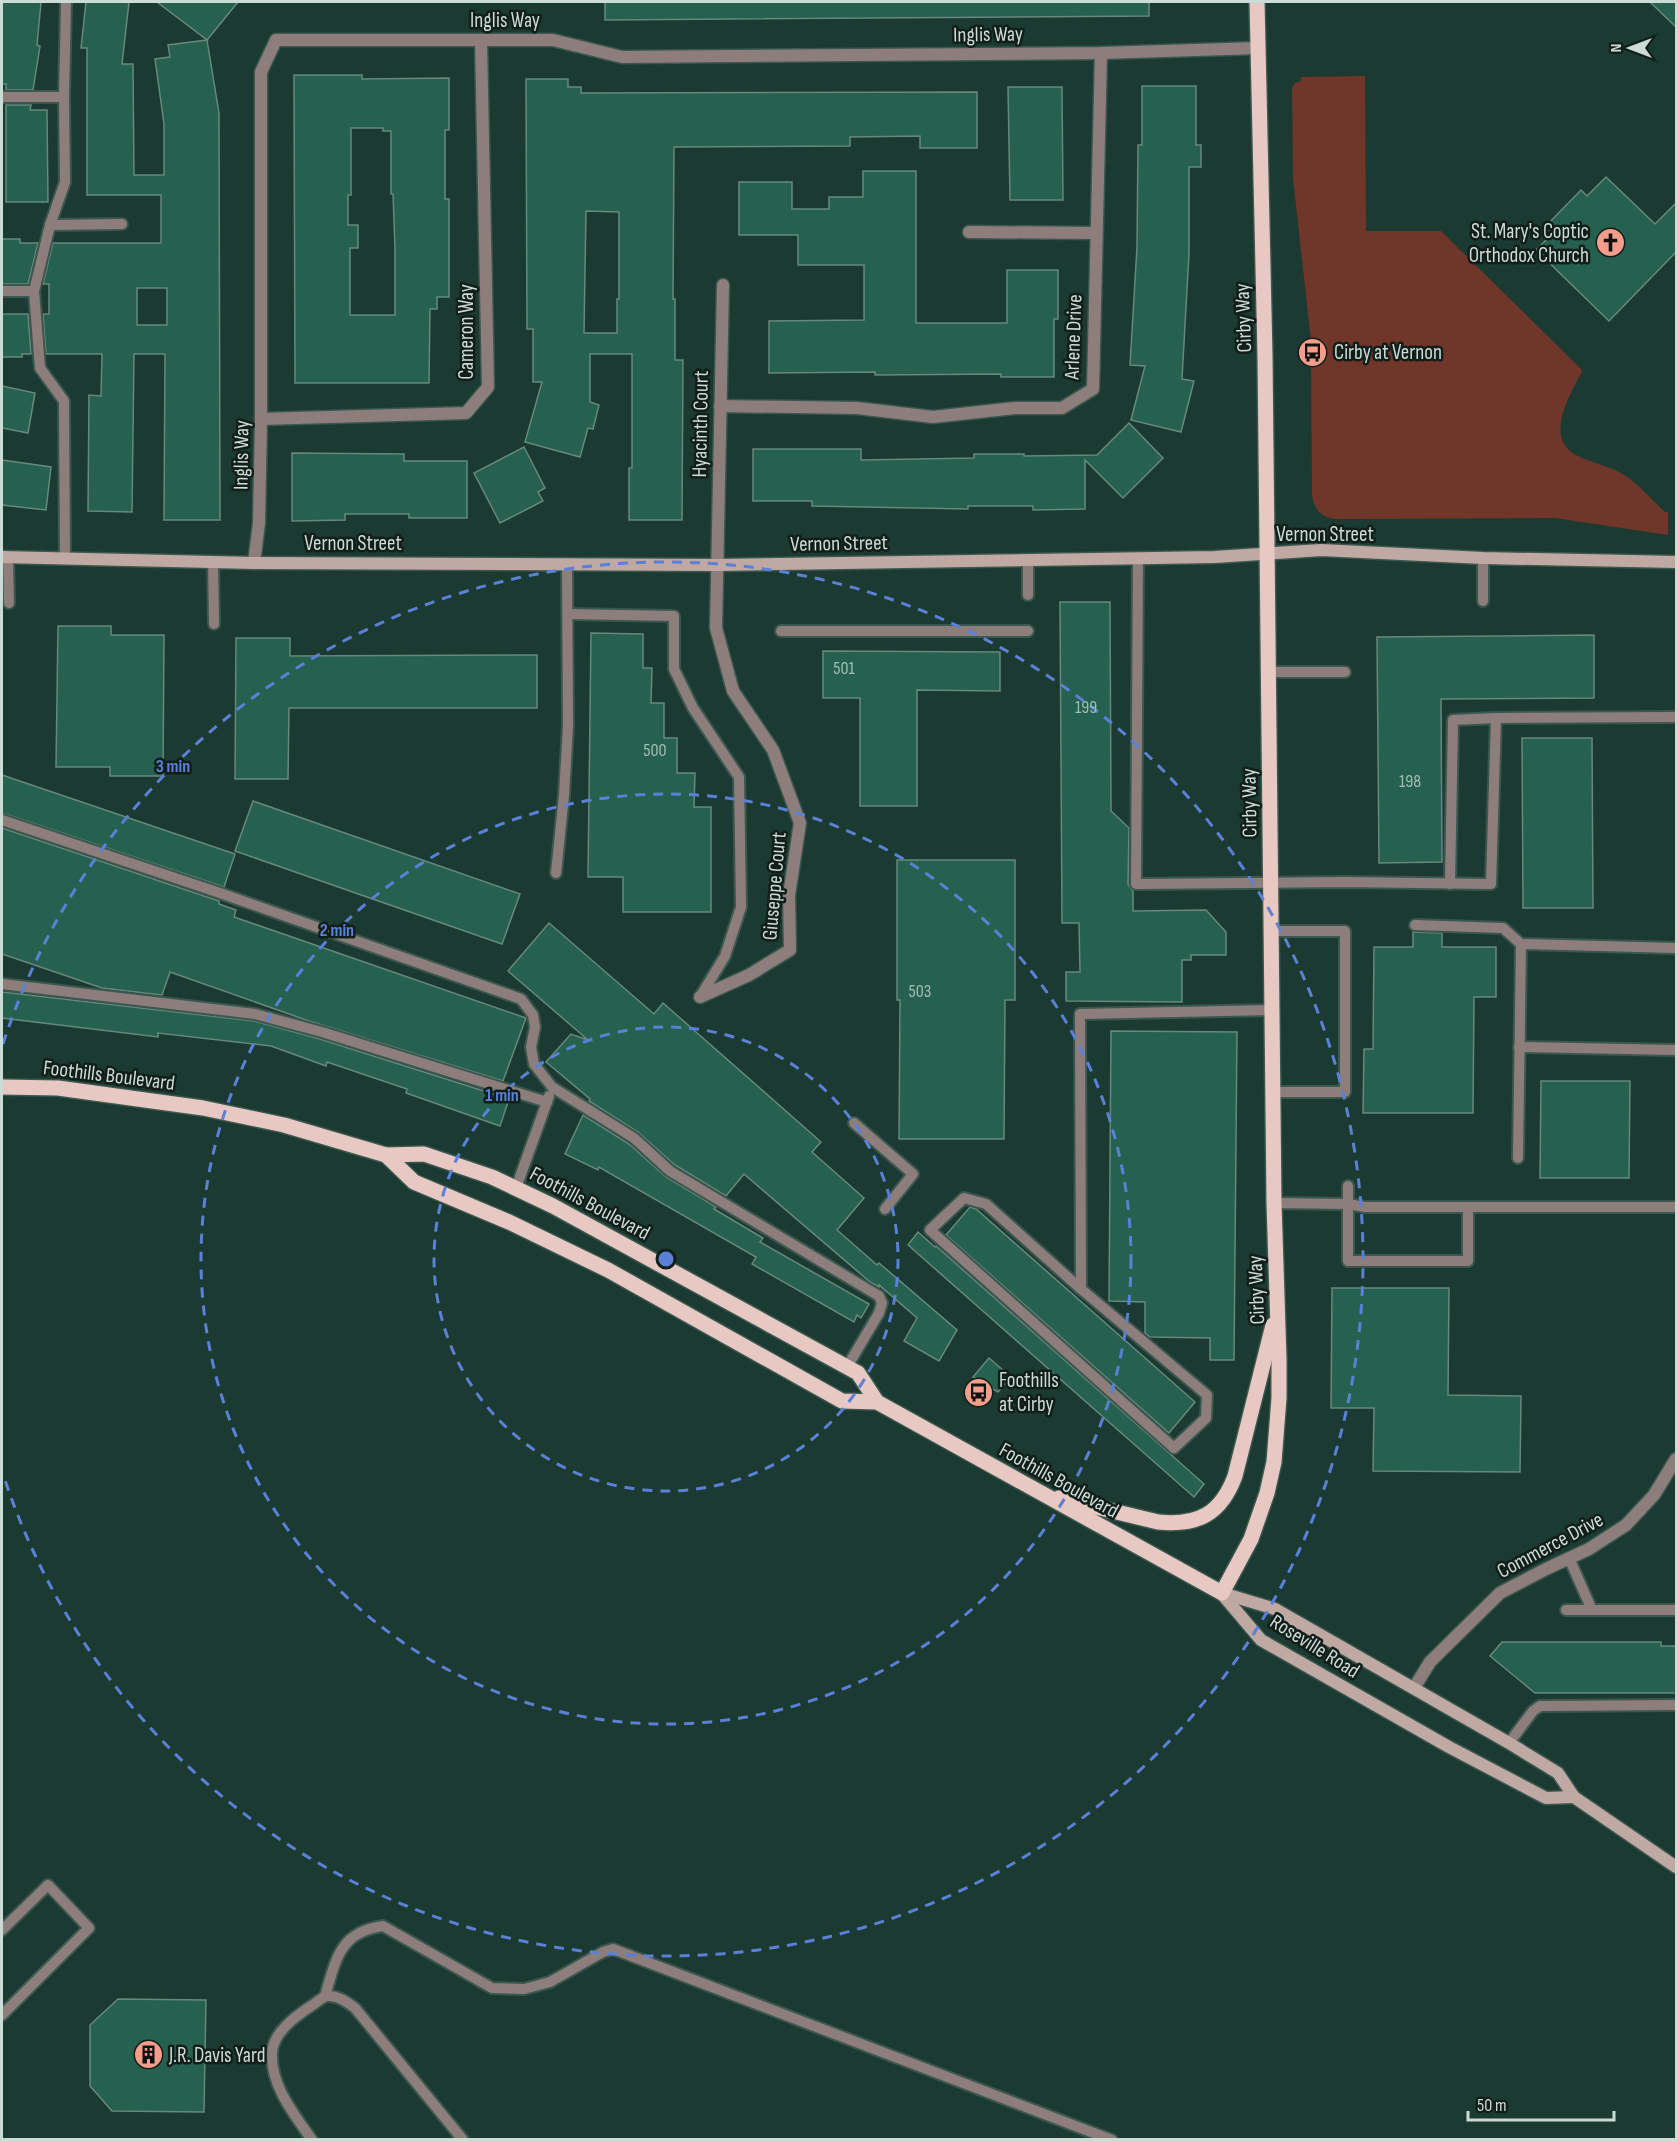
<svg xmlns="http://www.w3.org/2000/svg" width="1678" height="2141" font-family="'Sofia Sans Condensed',sans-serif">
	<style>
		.green { fill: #71362a }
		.building { fill: #26604f; stroke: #67887d; stroke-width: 1.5; fill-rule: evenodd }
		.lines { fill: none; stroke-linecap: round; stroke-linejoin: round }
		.lane-casing { stroke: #3b574f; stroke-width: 14 }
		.street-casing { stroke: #3b574f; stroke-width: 15 }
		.secondary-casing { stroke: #3b574f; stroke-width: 15 }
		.primary-casing { stroke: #3b574f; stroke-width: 18 }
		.lane { stroke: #8d7e7b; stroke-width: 10 }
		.street { stroke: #8d7e7b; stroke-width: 12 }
		.secondary { stroke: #c0a8a3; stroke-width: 12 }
		.primary { stroke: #e7c8c2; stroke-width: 15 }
		.ring { fill: none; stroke: #5a80d7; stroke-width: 3; stroke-dasharray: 10 8 }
		.labels { text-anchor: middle; stroke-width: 5; stroke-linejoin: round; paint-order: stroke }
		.number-label { font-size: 18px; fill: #a2bdb4 }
		.street-label { font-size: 21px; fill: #cbdcd6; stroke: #111e1a }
		.poi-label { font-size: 21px; fill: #cbdcd6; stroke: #111e1a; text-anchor: start }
		.centre { fill: #5a80d7; stroke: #111e1a; stroke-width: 3 }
		.ring-label { font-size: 18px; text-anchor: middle; font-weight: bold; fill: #5a80d7; stroke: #111e1a; stroke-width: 5; stroke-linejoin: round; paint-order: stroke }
	</style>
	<rect width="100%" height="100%" fill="#1b3a31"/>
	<path class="green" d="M1365 76 1366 231H1441L1581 369 1582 371C1571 394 1543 437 1576 455 1589 462 1606 465 1619 472 1635 480 1652 500 1665 512H1668V535L1555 518 1335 519C1320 517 1313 508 1312 493L1311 356H1316V344L1311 341 1293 178 1292 89 1295 83 1301 81V77Z"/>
	<g class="building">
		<polygon points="2,2 41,2 37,45 40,46 33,90 6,90 6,84 2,84"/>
		<path d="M86 2H129L122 64H133L134 175H164V124L155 59 170 57 168 45 207 40 157 2H238L207 40 219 113 220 520H164L165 354H134L132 512 88 511 89 395 101 396 102 354H46L43 314H49V284H43L53 243H161V195H87V48H81ZM137 288H167V325H137Z"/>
		<polygon points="605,2 1149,2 1149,16 605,20"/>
		<polygon points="1650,2 1677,2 1677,28"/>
		<path d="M294 75H362V79L449 78V130H445V199H449V297H437V309H430L429 383H295ZM351 128H383V131H391V194H393L395 248V315H350V248H358V225H348V195H351Z"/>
		<path d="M526 79H568V87H581V93L977 92V148H920V136L850 137V146L674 147 673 299H675V360H683L682 520H629V468H632V354H590V402L599 405 593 429 588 428 580 457 525 442 542 382H533V329H527ZM586 211 619 212V299H617V333H584Z"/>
		<polygon points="1142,86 1196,86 1196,145 1201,145 1201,167 1189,167 1189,254 1182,379 1194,381 1181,432 1131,420 1145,366 1130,365 1137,247 1138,145 1142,145"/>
		<polygon points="1008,87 1062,87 1063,200 1010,200"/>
		<polygon points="6,105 31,105 30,110 47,110 48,202 6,202"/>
		<polygon points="863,171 916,171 916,323 1007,323 1007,270 1058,270 1058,319 1054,319 1054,377 1001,377 1001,374 875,375 875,372 769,373 769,321 864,320 864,265 798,265 798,235 739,235 739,182 792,182 792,209 829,209 829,197 863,197"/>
		<polygon points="1606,177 1655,224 1677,202 1677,251 1609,321 1536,250 1550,236 1543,229 1581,190 1587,196"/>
		<polygon points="2,239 20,239 20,243 38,243 28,284 2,284"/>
		<polygon points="2,314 28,314 31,354 22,354 22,357 2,357"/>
		<polygon points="2,386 35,393 28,433 2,428"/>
		<polygon points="1129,423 1163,458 1123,498 1085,460 1085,509 1033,510 1033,506 968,506 968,509 812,506 812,501 753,501 753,449 861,449 861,460 974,458 974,454 1024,454 1024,456 1097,455"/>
		<polygon points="524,447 545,488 538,492 543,501 500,523 474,473"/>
		<polygon points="292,453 404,454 404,461 467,461 467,518 409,518 409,514 345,514 345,520 292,521"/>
		<polygon points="2,460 51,467 46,510 2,505"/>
		<polygon points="1060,602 1110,602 1111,811 1129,828 1128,884 1133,891 1133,911 1206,910 1226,932 1226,955 1191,955 1191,960 1182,960 1182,1002 1066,1001 1066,972 1080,972 1079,923 1062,923"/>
		<polygon points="58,626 111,626 111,635 164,635 163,776 110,776 110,767 56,767"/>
		<polygon points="591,633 643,634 643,668 652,668 651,703 664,703 664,738 677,738 677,773 695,773 694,807 711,807 711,912 623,912 623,877 588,877"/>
		<polygon points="1594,635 1594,698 1441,699 1442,862 1379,863 1377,637"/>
		<polygon points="236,638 290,638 290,656 537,655 537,708 289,708 288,779 235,779"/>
		<polygon points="823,651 1000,652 1000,691 917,690 917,806 860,806 860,698 823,698"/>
		<polygon points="1522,738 1592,738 1593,908 1523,908"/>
		<polygon points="2,775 235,854 224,887 2,813"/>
		<polygon points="253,801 520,894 502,944 235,851"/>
		<polygon points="2,828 219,901 219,904 236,910 234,917 526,1018 503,1081 309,1021 170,972 162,995 102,988 2,954"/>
		<polygon points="897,860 1015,860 1015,1000 1005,1000 1004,1139 899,1139 900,1000 897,1000"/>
		<polygon points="549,923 654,1014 663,1003 821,1142 812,1152 864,1198 837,1230 877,1265 879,1263 957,1330 939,1361 904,1341 917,1318 879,1285 879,1287 870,1282 744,1174 726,1196 675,1165 638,1132 589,1101 590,1099 546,1062 571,1034 588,1040 508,971"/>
		<polygon points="1413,932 1442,933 1442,947 1496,947 1496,997 1474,997 1473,1113 1363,1113 1364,1049 1373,1049 1374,947 1413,947"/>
		<polygon points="2,992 254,1021 320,1039 509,1099 500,1126 406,1093 407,1089 327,1062 326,1066 271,1046 158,1033 158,1037 2,1018"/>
		<polygon points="1111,1031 1237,1032 1234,1360 1210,1360 1210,1338 1150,1337 1145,1333 1145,1302 1109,1301"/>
		<polygon points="1541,1081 1630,1081 1629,1178 1540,1178"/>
		<polygon points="583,1115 629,1144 666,1177 716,1207 714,1209 763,1238 760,1242 869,1304 861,1318 857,1315 854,1322 752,1264 756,1257 599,1167 598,1170 565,1154"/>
		<polygon points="970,1207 976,1209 1195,1402 1169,1433 946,1235"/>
		<polygon points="918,1232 935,1247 936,1246 1204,1484 1194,1497 908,1245"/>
		<polygon points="1332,1288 1449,1288 1448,1395 1521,1396 1520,1472 1373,1471 1374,1408 1331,1408"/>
		<polygon points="989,1358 1011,1377 998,1392 973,1377"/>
		<polygon points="1502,1642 1661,1642 1661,1646 1677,1646 1677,1693 1535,1693 1490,1656"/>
		<polygon points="118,1999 206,2000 204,2112 112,2111 90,2086 90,2025"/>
	</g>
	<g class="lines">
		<defs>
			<g id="lane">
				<polyline points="2,97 64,97 65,182 50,225 34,291"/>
				<polyline points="64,97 66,2"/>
				<polyline points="50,225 122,224"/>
				<polyline points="2,291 34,291 40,368 64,401 65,559"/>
				<polyline points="8,558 9,603"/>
				<polyline points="1138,558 1136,884 1345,882 1491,884 1496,718 1676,717"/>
				<polyline points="1483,558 1483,601"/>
				<polyline points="1028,560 1028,595"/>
				<polyline points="213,562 214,624"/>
				<polyline points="568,614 674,616 674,669 693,708 739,777 741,907 725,956 700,997"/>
				<polyline points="781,631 1028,631"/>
				<polyline points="1268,672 1345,672"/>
				<polyline points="2,820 220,893 521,999 533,1015 535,1027 531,1047 534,1064 552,1087 634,1138 670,1171 879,1296 882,1303 879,1313 847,1367"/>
				<polyline points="556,873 564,795 568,726 567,564"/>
				<polyline points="1450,884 1453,720 1496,718"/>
				<polyline points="1415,925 1503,928 1521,944"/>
				<polyline points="1272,931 1345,931 1345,1092 1274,1092"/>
				<polyline points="2,984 255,1014 322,1032 547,1102"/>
				<polyline points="1519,1047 1676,1050"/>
				<polyline points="854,1123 913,1174 885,1209"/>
				<polyline points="1518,1158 1521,944 1676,948"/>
				<polyline points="1348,1186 1348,1261 1468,1261 1468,1207"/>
				<polyline points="516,1188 549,1096"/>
				<polygon points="964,1198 986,1204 1081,1289 1207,1395 1206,1418 1174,1448 930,1230"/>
				<polyline points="1274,1203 1348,1204 1365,1207 1676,1207"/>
				<polyline points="1081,1289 1080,1014 1273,1010"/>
				<polyline points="1569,1558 1592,1610"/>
				<polyline points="1566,1610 1676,1610"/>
				<polyline points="1509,1743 1533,1711 1540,1706 1676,1705"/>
				<polyline points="2,1930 48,1885 89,1928 2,2015"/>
				<path d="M325 1996C336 1960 339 1932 383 1926L492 1988 524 1989 550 1982 603 1952 613 1949 1112 2140"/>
				<path d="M312 2140C294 2114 271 2086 272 2054 272 2033 296 2016 311 2006 316 2003 322 1997 327 1996 338 1995 347 2002 355 2008L463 2140"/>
			</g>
			<g id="street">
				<polyline points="969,232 1096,233"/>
				<polyline points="720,406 857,408 933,417 1015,408 1062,408 1093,389 1101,53"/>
				<polyline points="261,419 466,413 488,387 481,40"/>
				<polyline points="254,563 259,523 261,419 261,72 276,40 553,40 622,57 1101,53 1258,48"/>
				<polyline points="700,997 749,975 790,950 789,895 800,823 773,750 733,691 716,628 723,285"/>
				<polyline points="1414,1688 1430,1662 1500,1593 1546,1569 1589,1549 1626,1525 1654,1495 1676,1459"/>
			</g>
			<g id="secondary">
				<polyline points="2,557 254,563 717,565 1215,557 1321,550 1483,558 1676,562"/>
				<polyline points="1222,1593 1275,1609 1509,1743 1558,1773 1574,1797 1676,1867"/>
				<polyline points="1222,1594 1261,1640 1449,1747 1546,1798 1574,1797"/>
			</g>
			<g id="primary">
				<polyline points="2,1087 58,1088 203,1108 284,1125 386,1155 424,1154 492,1177 553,1206 858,1373 877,1402 1222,1593 1251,1539 1267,1493 1274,1462 1279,1398 1279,1359 1274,1203 1265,356 1257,2"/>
				<polyline points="386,1155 414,1182 509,1222 608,1270 842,1401 877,1402"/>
				<path d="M1059 1498 1158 1522C1198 1526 1221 1514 1235 1476L1273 1325"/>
			</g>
		</defs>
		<use href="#lane" class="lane-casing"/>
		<use href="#street" class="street-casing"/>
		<use href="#secondary" class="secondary-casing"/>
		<use href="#primary" class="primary-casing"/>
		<use href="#lane" class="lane"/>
		<use href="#street" class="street"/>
		<use href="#secondary" class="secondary"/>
		<use href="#primary" class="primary"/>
	</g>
	<g class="ring">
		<circle cx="666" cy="1259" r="232"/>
		<circle cx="666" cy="1259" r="465"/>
		<path d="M3 1044A697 697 0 1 1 3 1474"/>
	</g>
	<defs>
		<symbol id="church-disc" viewBox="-11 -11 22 22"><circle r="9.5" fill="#f49d8b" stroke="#111e1a"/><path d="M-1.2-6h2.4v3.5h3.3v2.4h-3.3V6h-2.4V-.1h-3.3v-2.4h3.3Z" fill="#111"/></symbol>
		<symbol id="bus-disc" viewBox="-11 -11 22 22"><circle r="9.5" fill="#f49d8b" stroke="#111e1a"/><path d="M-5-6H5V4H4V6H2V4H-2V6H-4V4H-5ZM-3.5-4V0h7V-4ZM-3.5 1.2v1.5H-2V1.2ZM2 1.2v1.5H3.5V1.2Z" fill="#111"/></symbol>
		<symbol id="building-disc" viewBox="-11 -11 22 22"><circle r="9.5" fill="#f49d8b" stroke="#111e1a"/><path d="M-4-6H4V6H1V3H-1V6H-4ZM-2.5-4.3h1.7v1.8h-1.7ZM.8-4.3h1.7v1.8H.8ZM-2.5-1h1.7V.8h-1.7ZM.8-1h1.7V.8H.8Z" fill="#111"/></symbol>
	</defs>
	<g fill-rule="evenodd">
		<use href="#church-disc" x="1594" y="226" width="33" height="33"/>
		<use href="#bus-disc" x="1296" y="336" width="33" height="33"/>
		<use href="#bus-disc" x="962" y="1376" width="33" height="33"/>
		<use href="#building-disc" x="132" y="2038" width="33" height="33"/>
	</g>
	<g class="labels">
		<g class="number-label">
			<text x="844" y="674">501</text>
			<text x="1086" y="713">199</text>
			<text x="655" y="756">500</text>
			<text x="1410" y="787">198</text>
			<text x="920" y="997">503</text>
		</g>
		<g class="street-label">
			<text x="505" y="27">Inglis Way</text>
			<text transform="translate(988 34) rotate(-1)" y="7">Inglis Way</text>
			<text transform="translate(1243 318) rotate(-92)" y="7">Cirby Way</text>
			<text transform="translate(466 332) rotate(-90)" y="7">Cameron Way</text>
			<text transform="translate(1073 337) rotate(-88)" y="7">Arlene Drive</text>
			<text transform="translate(700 424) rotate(-89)" y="7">Hyacinth Court</text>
			<text transform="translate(241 455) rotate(-89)" y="7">Inglis Way</text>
			<text x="1325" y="541">Vernon Street</text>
			<text x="353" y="550">Vernon Street</text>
			<text transform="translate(839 543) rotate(-1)" y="7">Vernon Street</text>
			<text transform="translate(1249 803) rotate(-91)" y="7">Cirby Way</text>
			<text transform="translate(774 886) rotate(-85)" y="7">Giuseppe Court</text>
			<text transform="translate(109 1075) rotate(7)" y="7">Foothills Boulevard</text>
			<text transform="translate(590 1203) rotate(28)" y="7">Foothills Boulevard</text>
			<text transform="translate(1256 1290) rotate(-92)" y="7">Cirby Way</text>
			<text transform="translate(1059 1480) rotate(29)" y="7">Foothills Boulevard</text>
			<text transform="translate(1550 1545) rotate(-28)" y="7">Commerce Drive</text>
			<text transform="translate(1315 1646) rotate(32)" y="7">Roseville Road</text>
		</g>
		<g class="poi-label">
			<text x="1589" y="238" text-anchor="end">St. Mary's Coptic<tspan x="1589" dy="24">Orthodox Church</tspan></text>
			<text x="1334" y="359">Cirby at Vernon</text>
			<text x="999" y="1387">Foothills<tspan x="999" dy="24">at Cirby</tspan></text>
			<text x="169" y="2062">J.R. Davis Yard</text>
		</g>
	</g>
	<circle cx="666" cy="1259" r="9" class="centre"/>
	<g class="ring-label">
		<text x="173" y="772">3 min</text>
		<text x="337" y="936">2 min</text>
		<text x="502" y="1101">1 min</text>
	</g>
	<rect width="1678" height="2141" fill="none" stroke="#cbdcd6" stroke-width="6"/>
	<g transform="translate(1630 48) rotate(270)" stroke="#111e1a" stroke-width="4.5" paint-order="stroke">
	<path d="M0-4.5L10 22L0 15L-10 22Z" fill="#cbdcd6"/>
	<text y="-9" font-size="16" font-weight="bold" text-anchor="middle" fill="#cbdcd6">N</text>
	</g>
	<path d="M1468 2111v9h146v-9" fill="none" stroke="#cbdcd6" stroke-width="3"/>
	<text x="1477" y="2111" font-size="18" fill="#cbdcd6" stroke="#111e1a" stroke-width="4.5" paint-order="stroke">50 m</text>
</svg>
